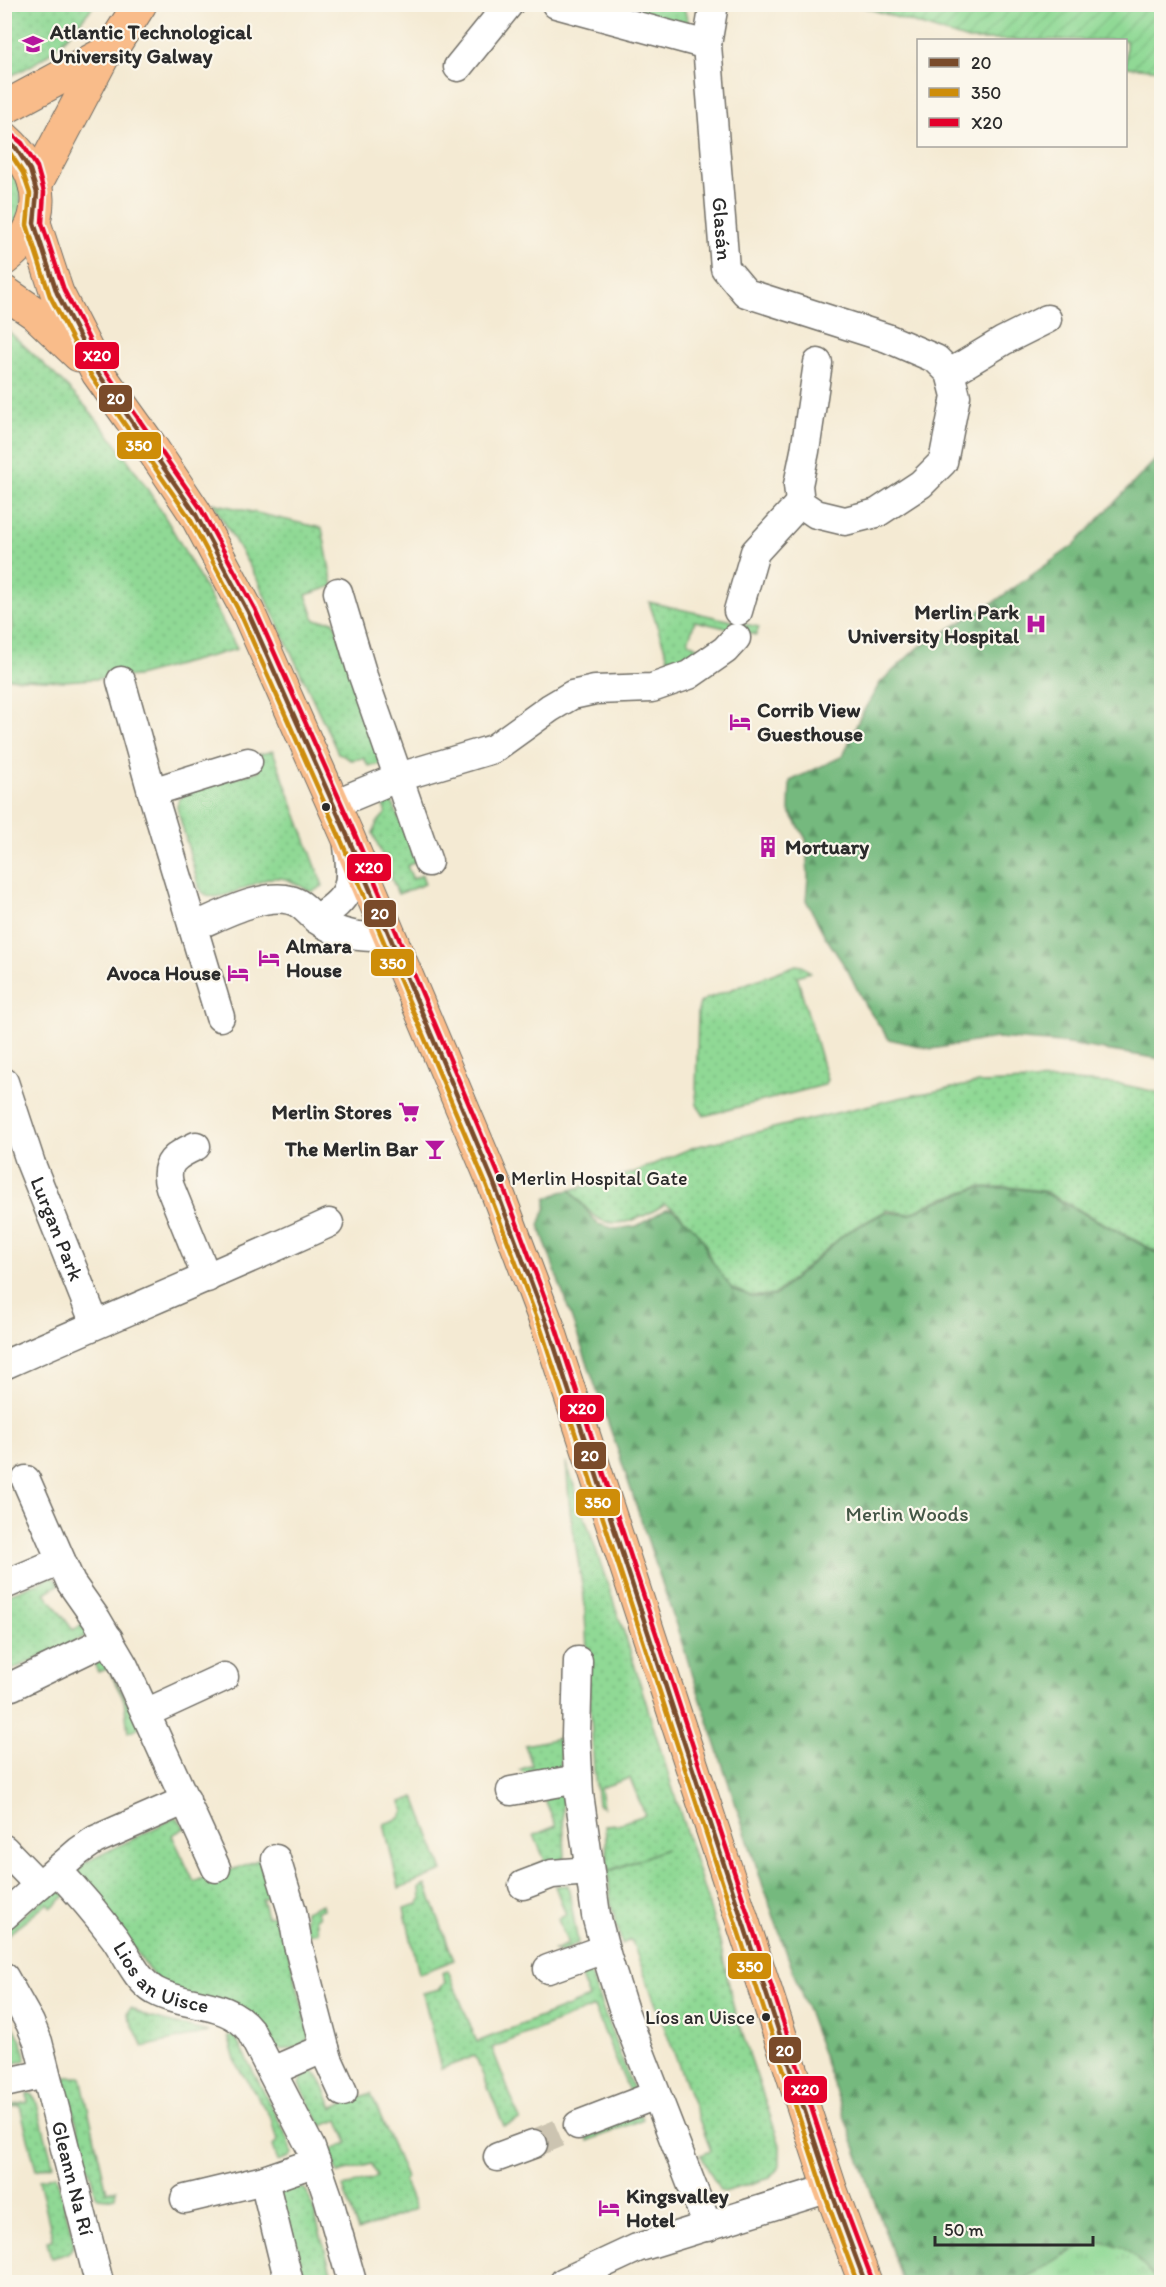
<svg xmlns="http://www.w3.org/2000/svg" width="1166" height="2287" font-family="Itim,sans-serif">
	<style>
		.grass { fill: url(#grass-dots); stroke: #5e8260; stroke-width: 1.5 }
		.forest { fill: url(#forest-firs); stroke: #507254; stroke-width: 1.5 }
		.park { fill: url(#park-tufts); stroke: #5e8260; stroke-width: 1.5 }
		.garden { fill: url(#garden-furrows); stroke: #5e8260; stroke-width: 1.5 }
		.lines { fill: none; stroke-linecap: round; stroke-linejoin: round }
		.minor-tunnel { stroke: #ccc4b1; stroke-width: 28; stroke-dasharray: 28 14; stroke-linecap: butt }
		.minor-casing { stroke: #716e66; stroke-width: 31 }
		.major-casing { stroke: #716e66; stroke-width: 35 }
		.minor { stroke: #fff; stroke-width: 28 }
		.major { stroke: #f9bc8a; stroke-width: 33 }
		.bus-1-casing { stroke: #fbf7ec; stroke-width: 9 }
		.bus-2-casing { stroke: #fbf7ec; stroke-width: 9 }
		.bus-3-casing { stroke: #fbf7ec; stroke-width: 9 }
		.bus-1 { stroke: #7a4b2a; stroke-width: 4.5 }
		.bus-2 { stroke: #ce8d09; stroke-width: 4.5 }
		.bus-3 { stroke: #e4002b; stroke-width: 4.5 }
		.bus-dot { fill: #2b2b2b; stroke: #fbf7ec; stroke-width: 2 }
		.labels { text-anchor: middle; stroke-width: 4.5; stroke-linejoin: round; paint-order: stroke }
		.bus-label { font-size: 20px; fill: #2b2b2b; stroke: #fbf7ec; text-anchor: start }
		.poi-label { font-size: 21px; font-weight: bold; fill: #2b2b2b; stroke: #fbf7ec; text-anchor: start }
		.street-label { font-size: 21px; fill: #2b2b2b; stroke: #fbf7ec }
		.park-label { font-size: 21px; fill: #445646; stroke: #fbf7ec }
		.line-badge { stroke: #fbf7ec; stroke-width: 2 }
		.badge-label { font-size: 16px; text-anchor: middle; font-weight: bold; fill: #fff }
	</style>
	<defs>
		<pattern id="grass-dots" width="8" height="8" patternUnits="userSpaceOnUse" patternTransform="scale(1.5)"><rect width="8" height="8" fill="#90d995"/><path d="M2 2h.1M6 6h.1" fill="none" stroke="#7cba81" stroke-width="1.8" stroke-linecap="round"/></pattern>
		<pattern id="forest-firs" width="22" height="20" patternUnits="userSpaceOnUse" patternTransform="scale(1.5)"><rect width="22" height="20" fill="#74b97e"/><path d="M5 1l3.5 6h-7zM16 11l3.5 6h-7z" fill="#5f9767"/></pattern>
		<pattern id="park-tufts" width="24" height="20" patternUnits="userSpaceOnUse" patternTransform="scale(1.5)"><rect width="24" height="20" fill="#90d995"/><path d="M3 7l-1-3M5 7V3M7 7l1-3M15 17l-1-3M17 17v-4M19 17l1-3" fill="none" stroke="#7cba81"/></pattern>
		<pattern id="garden-furrows" width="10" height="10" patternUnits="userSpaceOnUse" patternTransform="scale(1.5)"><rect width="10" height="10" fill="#90d995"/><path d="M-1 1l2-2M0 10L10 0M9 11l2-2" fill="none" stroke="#7cba81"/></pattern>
	</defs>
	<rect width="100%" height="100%" fill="#fbf7ec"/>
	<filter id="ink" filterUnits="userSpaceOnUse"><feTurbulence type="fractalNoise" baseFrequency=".0167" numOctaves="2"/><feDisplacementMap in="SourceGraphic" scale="12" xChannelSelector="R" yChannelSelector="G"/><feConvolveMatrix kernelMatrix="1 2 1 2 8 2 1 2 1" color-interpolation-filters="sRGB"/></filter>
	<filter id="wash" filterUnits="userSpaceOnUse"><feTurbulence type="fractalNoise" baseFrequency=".008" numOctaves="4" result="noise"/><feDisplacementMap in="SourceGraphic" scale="24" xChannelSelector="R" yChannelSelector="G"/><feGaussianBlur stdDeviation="1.35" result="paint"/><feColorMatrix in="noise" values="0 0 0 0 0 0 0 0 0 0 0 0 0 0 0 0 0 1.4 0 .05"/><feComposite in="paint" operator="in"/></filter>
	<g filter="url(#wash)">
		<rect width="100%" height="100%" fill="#f4ead3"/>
		<g class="grass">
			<path d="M5 4H94V5C67 39 47 62 5 78Z"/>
			<polygon points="598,5 683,5 690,28"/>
			<polygon points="5,154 20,182 21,213 5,241"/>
			<path d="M4 327C32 353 61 379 87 408 149 479 194 566 237 649L137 676 64 681 7 678C0 657 10 647 12 628 12 617 8 606 4 596Z"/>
			<polygon points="213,503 322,528 333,586 306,595 315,620 334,621 381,764 368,766 364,758 351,760 338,753 256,577"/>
			<polygon points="649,602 759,627 756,635 695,621 688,642 698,648 698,653 672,670"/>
			<path d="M273 751 323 886 312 892C298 886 289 876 272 878 252 881 211 912 199 887L177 807C178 802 179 798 184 795 202 785 237 778 259 771L257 755Z"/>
			<polygon points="392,802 417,861 407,866 413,879 422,875 425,884 398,894 373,833 377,823 386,813 383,806"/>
			<polygon points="796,965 802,966 810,972 797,976 827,1080 824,1085 704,1116 697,1105 696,1094 698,1011 700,1003 706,999"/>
			<path d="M1057 1080 1120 1084 1161 1093V1254L1044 1191 1010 1187H978L935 1201 910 1214 887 1210 845 1233 774 1295 751 1296 732 1288 719 1274 709 1255 705 1242 675 1209 665 1204C648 1215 618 1231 597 1218 588 1212 579 1199 571 1190L635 1172 694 1147 899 1098 979 1083Z"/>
			<path d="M566 1462 627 1641 719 1938 734 2009 780 2145V2166L770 2178 724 2192 720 2191C713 2178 707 2168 701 2155L711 2151 633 1944 631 1940 622 1944 611 1905 608 1872 666 1849 608 1871 605 1825 618 1824 645 1815 630 1778 600 1788 603 1807 598 1804 594 1769 584 1597 570 1511Z"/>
			<polygon points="52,1577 60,1584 45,1593 73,1630 86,1623 88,1635 5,1673 4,1596"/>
			<polygon points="101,1655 142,1726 128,1732 124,1700 108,1669 98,1672 92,1659"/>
			<path d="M559 1738 561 1767C550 1771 529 1777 519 1770L532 1765 525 1745Z"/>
			<polygon points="562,1791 565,1858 560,1861 532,1867 545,1861 534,1835 556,1826 544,1797"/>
			<polygon points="415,1797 443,1871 399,1888 384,1824 400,1818 404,1811 401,1802"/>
			<path d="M177 1817 185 1828 172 1835 194 1882 226 1868 232 1870 265 1857 273 1895 262 1899 267 1917 279 1914 310 2036C303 2048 287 2052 274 2048L158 1982 78 1872 84 1863Z"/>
			<polygon points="426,1885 454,1960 419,1974 404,1908 418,1904 421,1899 420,1888"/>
			<polygon points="568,1885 578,1943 562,1952 554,1950 568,1944 558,1919 566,1915 555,1886"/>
			<polygon points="57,1888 66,1895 52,1907 48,1903 5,1937 5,1930"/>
			<polygon points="322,1904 323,1909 317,1911 319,1917 315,1918 318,1932 304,1935 305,1911"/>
			<polygon points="587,1966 632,2087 630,2094 594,2007 492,2048 520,2120 504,2126 475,2056 441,2069 423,1993 440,1989 445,1982 442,1973 448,1970 477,2042 589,1998 579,1972"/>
			<polygon points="130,2008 148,2017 208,2032 143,2047 127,2013"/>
			<path d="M5 2011C13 2026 25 2043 26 2060L5 2066Z"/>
			<polygon points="228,2036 233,2036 236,2039 289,2140 292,2153 290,2157 278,2161 273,2146 277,2142 271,2118 236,2064"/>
			<path d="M310 2070C322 2076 327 2097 333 2108L371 2093 406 2178 404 2181 415 2209 358 2231 343 2187 377 2177 372 2164 338 2173 330 2150 348 2143 339 2120 321 2126 299 2084 302 2075Z"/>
			<polygon points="64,2077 81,2077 107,2192 116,2190 115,2197 107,2199 98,2198 96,2195"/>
			<polygon points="27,2094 32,2094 36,2100 53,2165 36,2170 20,2106 5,2109 5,2107 28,2102"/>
			<polygon points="641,2114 643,2119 588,2141 585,2133"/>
			<path d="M56 2175 74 2242C72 2255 62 2255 51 2258L47 2241 53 2240 39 2180Z"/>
			<polygon points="289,2182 292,2186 305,2189 310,2197 334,2282 298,2282 279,2194"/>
		</g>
		<g class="forest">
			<polygon points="1161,454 1161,1059 1062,1043 996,1038 932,1049 889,1039 865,1005 848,971 825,936 806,900 808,878 806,839 789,810 790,781 843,756 860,717 880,683 916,649 994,602 1074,545"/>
			<polygon points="978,1188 1010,1188 1043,1192 1161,1255 1161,2282 1158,2282 1139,2261 1070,2251 1021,2282 903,2282 763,1886 618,1451 539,1225 546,1207 546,1199 561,1192 570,1190 598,1224 616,1229 637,1226 666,1209 672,1209 690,1224 704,1241 707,1254 732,1289 753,1297 775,1296 846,1233 886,1212 909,1215 936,1202"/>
		</g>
		<path class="park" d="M1102 2242 1122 2247 1139 2261 1158 2282H1021C1047 2266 1071 2247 1102 2242Z"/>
		<polygon class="garden" points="857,5 1159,5 1162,8 1161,70 1126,67 1126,40 968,40"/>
	</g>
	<g filter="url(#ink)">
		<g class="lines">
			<polyline class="minor-tunnel" points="533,2144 578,2125"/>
			<defs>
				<g id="minor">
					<polyline points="556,4 707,45"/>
					<path id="s1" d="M714 4 707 45 725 268 746 293 887 338 936 359 950 373 956 396 943 462 921 484 877 513 845 521 816 514 800 503 798 485 805 451 818 363"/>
					<polyline points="458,67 509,4"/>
					<polyline points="950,373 1003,341 1047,319"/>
					<polyline points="338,592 363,676 428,862"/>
					<polyline points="738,611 755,552 800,503"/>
					<polyline points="121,681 152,792 220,1017"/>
					<polyline points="152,792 248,762"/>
					<polyline points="334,804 399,777 493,749 550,708 572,695 595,690 652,688 689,675 725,650 736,638"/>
					<path d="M316 919C352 897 353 886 348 846"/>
					<path d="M193 927C218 917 263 892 290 900 301 902 308 912 316 919 339 936 363 938 390 937"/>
					<path id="s2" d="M4 1082 31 1164 95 1324"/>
					<path d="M196 1146C176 1155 162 1163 170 1187L207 1278"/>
					<path d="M4 1365C112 1317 222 1272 329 1223"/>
					<polyline points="26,1480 71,1583 97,1620 124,1666 216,1868"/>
					<polyline points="4,1585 61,1561"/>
					<polyline points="578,1661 576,1736 579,1794 596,1915 607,1957 624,2011 708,2227"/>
					<polyline points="12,1686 109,1639"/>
					<polyline points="146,1713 224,1677"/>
					<polyline points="511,1791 578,1779"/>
					<path id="s3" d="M186 1800 95 1840 79 1851 57 1870C77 1891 96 1913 114 1937 126 1953 136 1980 155 1991 186 2008 227 2000 250 2030L311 2148 328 2197 352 2282"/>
					<polyline points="4,1849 39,1885 57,1870"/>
					<polyline points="276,1859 292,1911 298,1945 328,2059 343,2092"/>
					<polyline points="523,1885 552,1874 589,1871"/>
					<polyline points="4,1916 39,1885"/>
					<polyline points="548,1969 604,1949"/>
					<path id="s4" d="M4 1977 30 2023 38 2042 99 2282"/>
					<polyline points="272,2071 325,2048"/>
					<polyline points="4,2083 45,2074"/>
					<polyline points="578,2125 656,2095"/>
					<polyline points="498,2157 533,2144"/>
					<polyline points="264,2180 289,2282"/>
					<polyline points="185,2199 264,2180 316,2162"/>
					<polyline points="564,2282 637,2248 830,2188"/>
				</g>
				<g id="major">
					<polyline points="4,108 104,54 112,48 140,4"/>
					<path d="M4 138C46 175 50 224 4 259"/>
					<polyline points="35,185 104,54"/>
					<polyline points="34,223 57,293 98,373 151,447 195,513 248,612 347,835 493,1181 548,1327 830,2188 865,2282"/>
					<polyline points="4,292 36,314 79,355"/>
				</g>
			</defs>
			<use href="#minor" class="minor-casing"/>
			<use href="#major" class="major-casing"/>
			<use href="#minor" class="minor"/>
			<use href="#major" class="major"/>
			<defs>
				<polyline id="bus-1" points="4,138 16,148 30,170 37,193 34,223 57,293 98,373 195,513 248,612 347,835 493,1181 548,1327 830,2188 865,2282"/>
				<polyline id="bus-2" points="4,148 10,153 23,173 30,194 27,225 50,296 92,377 189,517 241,615 340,838 486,1184 541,1329 823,2190 857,2282"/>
				<polyline id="bus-3" points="9,132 22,143 37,167 44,192 42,223 64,290 104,369 201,509 255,609 354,832 500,1178 555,1325 837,2186 872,2279"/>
			</defs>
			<use href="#bus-1" class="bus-1-casing"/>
			<use href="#bus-2" class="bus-2-casing"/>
			<use href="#bus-3" class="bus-3-casing"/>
			<use href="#bus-1" class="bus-1"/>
			<use href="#bus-2" class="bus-2"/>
			<use href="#bus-3" class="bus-3"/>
		</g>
	</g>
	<defs>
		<symbol id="university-bare" viewBox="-9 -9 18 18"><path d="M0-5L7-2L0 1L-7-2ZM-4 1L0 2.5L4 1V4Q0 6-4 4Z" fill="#b5179e" stroke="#fbf7ec" stroke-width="2.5" paint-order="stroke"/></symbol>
		<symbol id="hospital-bare" viewBox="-9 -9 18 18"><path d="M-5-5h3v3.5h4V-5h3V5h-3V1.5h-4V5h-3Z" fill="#b5179e" stroke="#fbf7ec" stroke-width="2.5" paint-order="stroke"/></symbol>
		<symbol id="hotel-bare" viewBox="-9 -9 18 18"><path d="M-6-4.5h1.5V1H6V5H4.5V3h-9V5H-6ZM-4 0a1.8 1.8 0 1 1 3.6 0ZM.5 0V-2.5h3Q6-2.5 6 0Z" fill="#b5179e" stroke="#fbf7ec" stroke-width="2.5" paint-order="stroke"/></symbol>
		<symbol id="building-bare" viewBox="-9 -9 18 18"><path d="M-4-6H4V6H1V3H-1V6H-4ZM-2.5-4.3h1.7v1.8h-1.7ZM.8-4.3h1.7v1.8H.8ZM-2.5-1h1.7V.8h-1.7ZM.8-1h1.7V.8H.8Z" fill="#b5179e" stroke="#fbf7ec" stroke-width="2.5" paint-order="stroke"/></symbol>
		<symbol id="supermarket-bare" viewBox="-9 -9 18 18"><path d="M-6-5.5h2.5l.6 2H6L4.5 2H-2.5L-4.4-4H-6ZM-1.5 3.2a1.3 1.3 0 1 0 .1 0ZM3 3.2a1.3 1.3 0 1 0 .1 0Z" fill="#b5179e" stroke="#fbf7ec" stroke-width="2.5" paint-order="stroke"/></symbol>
		<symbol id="bar-bare" viewBox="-9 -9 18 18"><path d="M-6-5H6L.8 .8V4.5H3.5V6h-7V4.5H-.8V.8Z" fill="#b5179e" stroke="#fbf7ec" stroke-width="2.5" paint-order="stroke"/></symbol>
	</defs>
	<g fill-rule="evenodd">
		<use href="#university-bare" x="18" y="29" width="30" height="30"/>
		<use href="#hospital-bare" x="1021" y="609" width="30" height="30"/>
		<use href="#hotel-bare" x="725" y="707" width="30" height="30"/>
		<use href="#building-bare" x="753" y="832" width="30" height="30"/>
		<use href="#hotel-bare" x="254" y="943" width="30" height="30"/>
		<use href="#hotel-bare" x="223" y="958" width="30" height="30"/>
		<use href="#supermarket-bare" x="394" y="1097" width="30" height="30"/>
		<use href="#bar-bare" x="420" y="1134" width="30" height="30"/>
		<use href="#hotel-bare" x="594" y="2193" width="30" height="30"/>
	</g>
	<g class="bus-dot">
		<circle cx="326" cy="807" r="5"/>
		<circle cx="500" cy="1178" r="5"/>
		<circle cx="766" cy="2017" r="5"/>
	</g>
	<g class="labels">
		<g class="bus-label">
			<text x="511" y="1185">Merlin Hospital Gate</text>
			<text x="755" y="2024" text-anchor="end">Líos an Uisce</text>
		</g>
		<g class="poi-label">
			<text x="50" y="39">Atlantic Technological<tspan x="50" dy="24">University Galway</tspan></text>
			<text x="1019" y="619" text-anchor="end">Merlin Park<tspan x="1019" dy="24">University Hospital</tspan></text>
			<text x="757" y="717">Corrib View<tspan x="757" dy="24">Guesthouse</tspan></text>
			<text x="785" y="854">Mortuary</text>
			<text x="286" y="953">Almara<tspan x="286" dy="24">House</tspan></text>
			<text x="221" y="980" text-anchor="end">Avoca House</text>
			<text x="392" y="1119" text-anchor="end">Merlin Stores</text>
			<text x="418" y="1156" text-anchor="end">The Merlin Bar</text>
			<text x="626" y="2203">Kingsvalley<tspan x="626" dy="24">Hotel</tspan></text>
		</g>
		<g class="street-label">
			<text dy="7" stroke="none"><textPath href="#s1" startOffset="226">Glasán</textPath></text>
			<text dy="7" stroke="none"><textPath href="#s2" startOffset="156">Lurgan Park</textPath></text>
			<text dy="7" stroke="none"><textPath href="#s3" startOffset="302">Lios an Uisce</textPath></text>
			<text dy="7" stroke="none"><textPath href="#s4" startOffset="214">Gleann Na Rí</textPath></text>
		</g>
		<g class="park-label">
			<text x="907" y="1521">Merlin Woods</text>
		</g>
	</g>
	<g class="line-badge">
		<rect x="74" y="341" width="46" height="29" rx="6" fill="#e4002b"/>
		<rect x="98" y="384" width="35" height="29" rx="6" fill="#7a4b2a"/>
		<rect x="116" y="431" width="46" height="29" rx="6" fill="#ce8d09"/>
		<rect x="346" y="853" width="46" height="29" rx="6" fill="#e4002b"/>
		<rect x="363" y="899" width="34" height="29" rx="6" fill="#7a4b2a"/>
		<rect x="370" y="948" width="45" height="29" rx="6" fill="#ce8d09"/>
		<rect x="559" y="1394" width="46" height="29" rx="6" fill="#e4002b"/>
		<rect x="573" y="1441" width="34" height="29" rx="6" fill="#7a4b2a"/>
		<rect x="575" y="1488" width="46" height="29" rx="6" fill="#ce8d09"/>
		<rect x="727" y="1952" width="45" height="28" rx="6" fill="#ce8d09"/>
		<rect x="768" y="2036" width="34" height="28" rx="6" fill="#7a4b2a"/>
		<rect x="783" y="2075" width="45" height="29" rx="6" fill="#e4002b"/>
	</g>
	<g class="badge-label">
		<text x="97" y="361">X20</text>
		<text x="116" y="404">20</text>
		<text x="139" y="451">350</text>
		<text x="369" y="873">X20</text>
		<text x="380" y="919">20</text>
		<text x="393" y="969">350</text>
		<text x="582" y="1414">X20</text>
		<text x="590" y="1461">20</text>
		<text x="598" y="1508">350</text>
		<text x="750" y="1972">350</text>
		<text x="785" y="2056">20</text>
		<text x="805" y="2095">X20</text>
	</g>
	<rect width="1166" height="2287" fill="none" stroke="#fbf7ec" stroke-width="24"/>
	<rect x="917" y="39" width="210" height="108" fill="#fbf7ec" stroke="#a8a59f" stroke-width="1.5"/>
	<rect x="929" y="58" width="30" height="9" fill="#7a4b2a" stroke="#a8a59f" stroke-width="1.5"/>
	<text x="971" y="69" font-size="18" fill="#2b2b2b">20</text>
	<rect x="929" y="88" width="30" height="9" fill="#ce8d09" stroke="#a8a59f" stroke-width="1.5"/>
	<text x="971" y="99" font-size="18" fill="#2b2b2b">350</text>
	<rect x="929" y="118" width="30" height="9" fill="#e4002b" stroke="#a8a59f" stroke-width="1.5"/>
	<text x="971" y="129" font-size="18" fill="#2b2b2b">X20</text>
	<path d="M935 2236v9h158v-9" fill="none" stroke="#2b2b2b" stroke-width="3"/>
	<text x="944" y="2236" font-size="18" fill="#2b2b2b" stroke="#fbf7ec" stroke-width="4.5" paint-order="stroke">50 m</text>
</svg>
